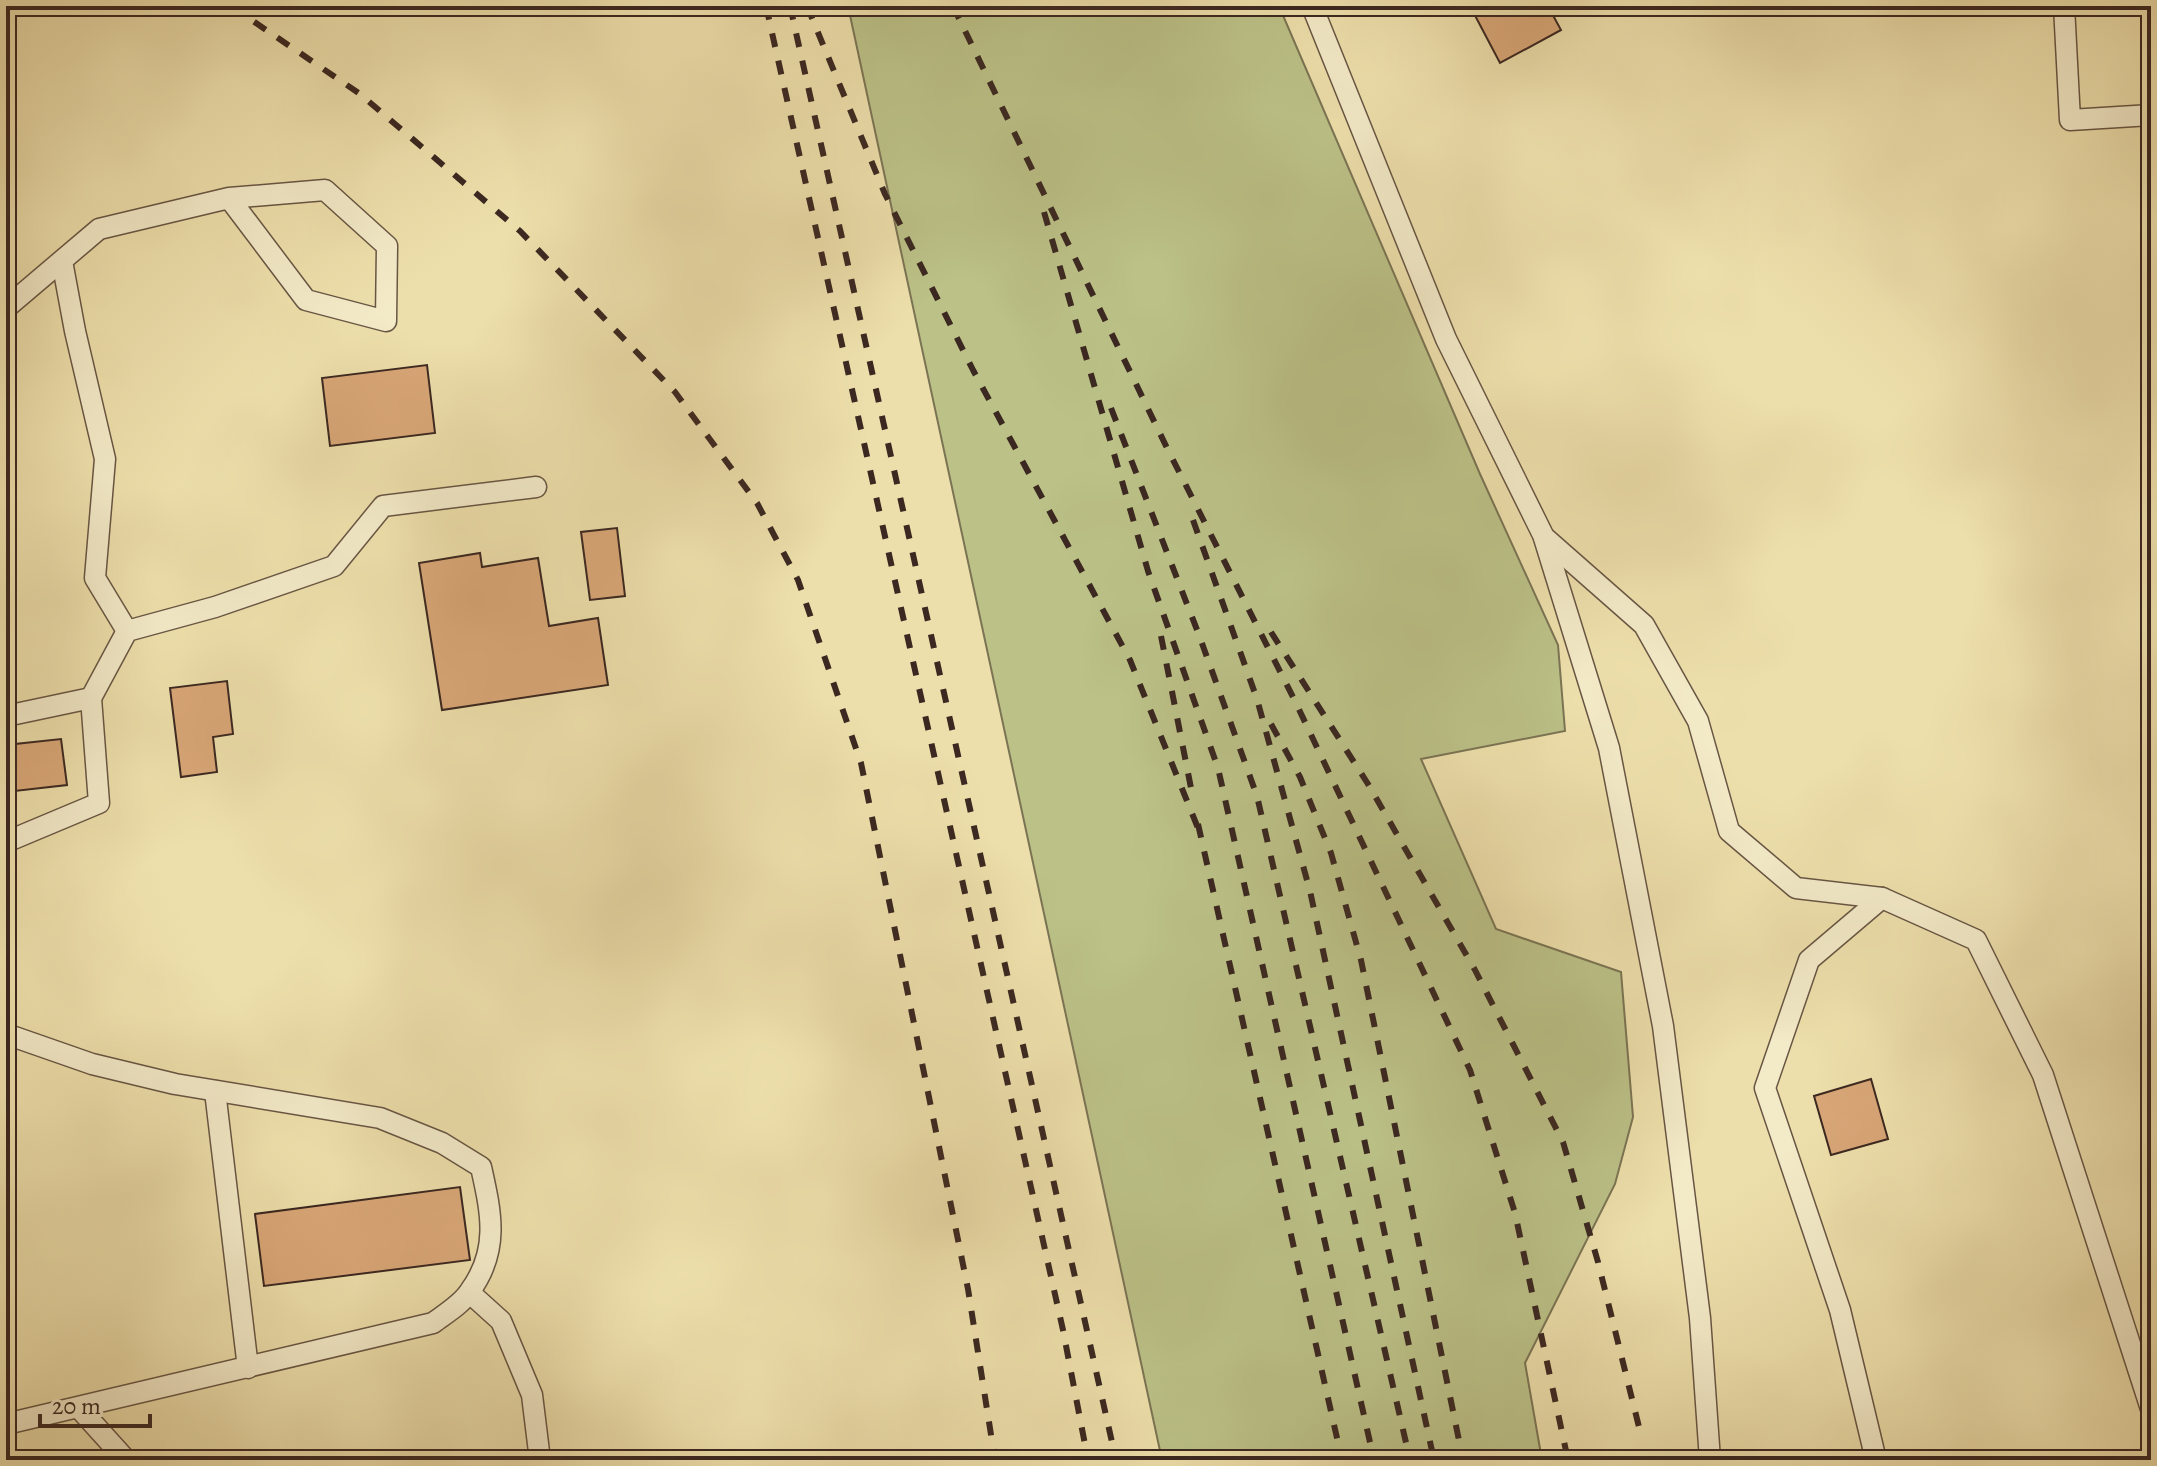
<svg xmlns="http://www.w3.org/2000/svg" width="2157" height="1466" font-family="Alegreya,serif">
	<style>
		.green { fill: #bbc187; stroke: #7b7454; stroke-width: 2 }
		.building { fill: #d9a777; stroke: #3b2821; stroke-width: 2 }
		.lines { fill: none; stroke-linecap: round; stroke-linejoin: round }
		.lane-casing { stroke: #685644; stroke-width: 23 }
		.lane { stroke: #f3eac8; stroke-width: 20 }
		.rail { stroke: #3b2821; stroke-width: 6; stroke-dasharray: 14 14; stroke-linecap: butt }
	</style>
	<rect width="100%" height="100%" fill="#eddfab"/>
	<filter id="stains"><feTurbulence type="fractalNoise" baseFrequency=".0025" numOctaves="4"/><feColorMatrix values="0 0 0 0 .2 0 0 0 0 .09 0 0 0 0 .02 0 0 0 .5 -.17"/></filter>
	<radialGradient id="worn" r=".72"><stop offset=".6" stop-color="#630" stop-opacity="0"/><stop offset="1" stop-color="#630" stop-opacity=".3"/></radialGradient>
	<polygon class="green" points="848,6 1279,6 1480,474 1558,645 1565,731 1421,759 1496,929 1621,972 1633,1117 1615,1184 1525,1363 1542,1460 1162,1460"/>
	<g class="building">
		<polygon points="1470,6 1548,6 1561,30 1500,63"/>
		<polygon points="427,365 435,433 330,446 322,378"/>
		<polygon points="617,528 625,596 590,600 581,532"/>
		<polygon points="480,553 482,567 538,558 549,626 598,618 608,685 442,710 419,563"/>
		<polygon points="227,681 233,734 213,737 217,772 181,777 170,688"/>
		<polygon points="61,739 67,785 6,792 6,745"/>
		<polygon points="1871,1079 1888,1139 1831,1155 1814,1096"/>
		<polygon points="460,1187 470,1260 264,1286 255,1214"/>
	</g>
	<g class="lines">
		<defs>
			<g id="lane">
				<polyline points="1312,6 1446,339 1544,537 1644,625 1698,721 1729,831 1796,888 1882,898"/>
				<polyline points="2064,6 2070,120 2151,115"/>
				<polyline points="62,261 75,331 105,459 95,578 127,631"/>
				<polyline points="6,308 99,229 229,198 325,190 387,246 386,321 306,300 229,198"/>
				<polyline points="1544,538 1609,748 1663,1026 1700,1318 1710,1460"/>
				<polyline points="6,716 91,698 127,631 215,607 334,566 383,506 536,487"/>
				<polyline points="6,842 99,803 91,698"/>
				<path d="M6 1034 92 1064 175 1084 380 1118 442 1143 481 1167C491 1212 500 1250 470 1291 462 1304 445 1314 433 1323L6 1424"/>
				<polyline points="215,1091 248,1368"/>
				<polyline points="470,1293 501,1321 532,1395 540,1460"/>
				<polyline points="79,1408 126,1460"/>
				<polyline points="1876,1460 1840,1310 1765,1088 1809,960 1882,898 1976,940 2043,1075 2151,1409"/>
			</g>
		</defs>
		<use href="#lane" class="lane-casing"/>
		<use href="#lane" class="lane"/>
		<g class="rail">
			<polyline points="231,6 360,94 520,231 675,392 757,503 798,580 861,763 968,1289 995,1460"/>
			<polyline points="766,6 1063,1330 1088,1460"/>
			<polyline points="790,6 1116,1460"/>
			<polyline points="807,6 885,194 973,370 1130,660 1200,833"/>
			<polyline points="953,6 1167,448 1295,701 1470,1070 1515,1213 1568,1460"/>
			<polyline points="1044,212 1148,571 1218,768 1374,1460"/>
			<polyline points="1111,408 1199,635 1257,796 1410,1460"/>
			<polyline points="1193,520 1257,699 1310,891 1434,1460"/>
			<polyline points="1271,632 1368,784 1475,970 1563,1142 1598,1262 1641,1435"/>
			<polyline points="1161,636 1192,793"/>
			<polyline points="1271,724 1300,777 1331,853 1361,960 1463,1460"/>
			<polyline points="1198,824 1342,1460"/>
		</g>
	</g>
	<rect width="2157" height="1466" fill="none" stroke="#eddfab" stroke-width="32"/>
	<rect x="8" y="8" width="2141" height="1450" fill="none" stroke="#3b2821" stroke-width="4"/>
	<rect x="16" y="16" width="2125" height="1434" fill="none" stroke="#3b2821" stroke-width="2"/>
	<path d="M40 1414v12h110v-12" fill="none" stroke="#3b2821" stroke-width="4"/>
	<text x="52" y="1414" font-size="24" fill="#3b2821" stroke="#f3eac8" stroke-width="6" paint-order="stroke">20 m</text>
	<rect width="100%" height="100%" filter="url(#stains)"/>
	<rect width="100%" height="100%" fill="url(#worn)"/>
</svg>
